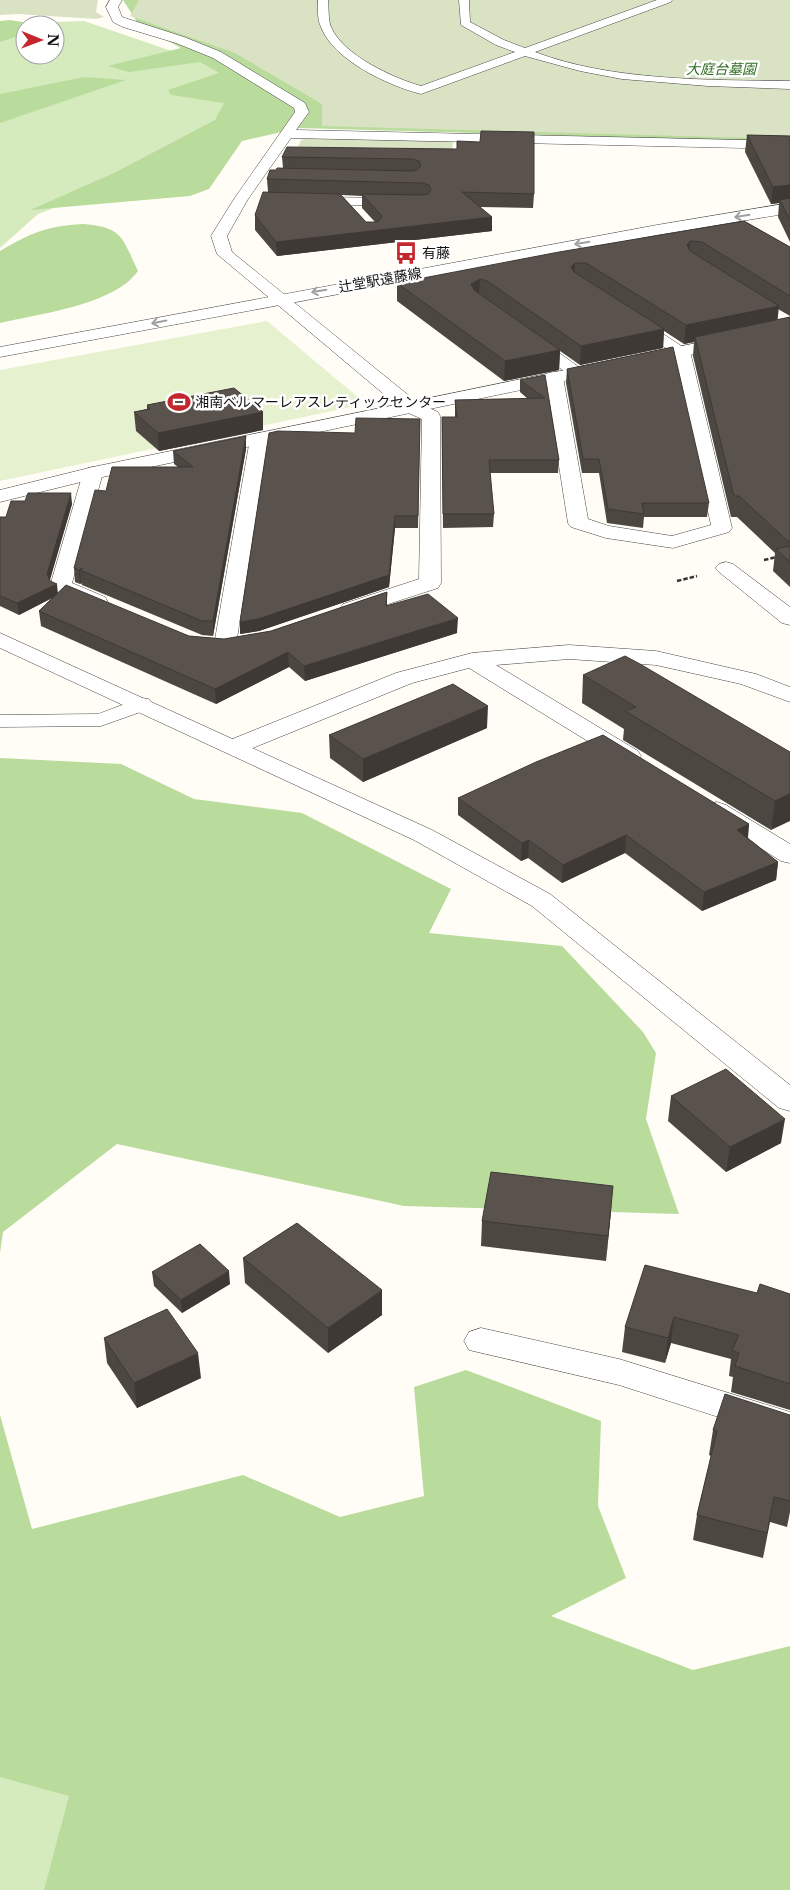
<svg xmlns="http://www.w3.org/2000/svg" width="790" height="1890" font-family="'Libre Baskerville','Noto Sans JP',serif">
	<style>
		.green { fill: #d5ebbd; fill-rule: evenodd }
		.forest { fill: #b9dc9c }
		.cemetery { fill: #d9e3c4 }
		.pitch { fill: #e6f2cf }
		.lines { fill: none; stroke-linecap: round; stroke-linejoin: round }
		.service-casing { stroke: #444; stroke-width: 1 }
		.minor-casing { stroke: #444; stroke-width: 1 }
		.tertiary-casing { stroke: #444; stroke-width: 1 }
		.path { stroke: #333; stroke-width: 2.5; stroke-dasharray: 4.5 2; stroke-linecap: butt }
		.service { fill: #fff; fill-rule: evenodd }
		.minor { fill: #fff; fill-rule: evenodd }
		.tertiary { fill: #fff; fill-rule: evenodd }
		.wall { fill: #4d4742; fill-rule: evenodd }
		.shaded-wall { fill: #3f3936 }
		.building { fill: #5a524d; stroke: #3f3936 }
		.oneway { stroke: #a0a0a0 }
		.labels { text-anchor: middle; stroke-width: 5; stroke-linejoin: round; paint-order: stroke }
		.far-park-label { font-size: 14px; font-style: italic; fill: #2f6b1f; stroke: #fff }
		.far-poi-label { font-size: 14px; fill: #111; stroke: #fff; text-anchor: start }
		.far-street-label { font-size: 14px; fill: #111; stroke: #fff }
	</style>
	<rect width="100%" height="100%" fill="#fffdf5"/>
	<g class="green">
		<path d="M84 21 201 61 277 105 138 176 38 214 0 248V24ZM25 25H55V55H25Z"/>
		<polygon points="0,1671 137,1759 82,1890 0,1890"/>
	</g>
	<g class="forest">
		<polygon points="123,0 174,0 790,130 790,142 299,128 242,141 209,189 190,196 30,210 114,173 215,120 224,103 171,95 168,90 219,73 200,62 129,72 108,66 181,48 139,25"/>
		<polygon points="10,20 41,25 25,25 25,34 0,42 0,21"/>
		<polygon points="84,77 126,80 0,123 0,94"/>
		<path d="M83 224C123 227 122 238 138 271 114 305 39 314 0 323V251C31 233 46 226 83 224Z"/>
		<polygon points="0,758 121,764 194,799 302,813 451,889 429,933 562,946 643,1032 656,1053 646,1119 679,1214 404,1206 117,1144 3,1232 0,1253"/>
		<polygon points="466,1370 601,1421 598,1506 626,1578 551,1616 693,1670 790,1646 790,1890 44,1890 69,1796 0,1777 0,1415 32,1529 243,1475 340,1517 424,1496 414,1387"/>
	</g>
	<g class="cemetery">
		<polygon points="0,0 98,0 96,12 104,17 96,19 18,14 0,15"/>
		<polygon points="139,0 790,0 790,139 322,126 322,104 235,53 130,16"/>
		<polygon points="307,138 453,141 451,161 293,158 301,140"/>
	</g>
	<polygon class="pitch" points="267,321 359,398 356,406 0,481 0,370"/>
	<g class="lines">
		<defs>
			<g id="service">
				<path d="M318 0H328C329 9 328 19 331 27 343 55 393 78 421 86L515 52 496 45 461 25 459 0H469L470 22 504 40 525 48 657 0H672L671 2 535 52C611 81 710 80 790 81V89L708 86 622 79 580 71 525 56 421 94C389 86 333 60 321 27 317 19 318 9 318 0Z"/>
				<polygon points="634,316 639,318 689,351 687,354 675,354 629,324 626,321 629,318"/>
				<polygon points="531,335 537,337 583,370 585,373 583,376 571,376 525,343 523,340 525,337"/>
				<polygon points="141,698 149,699 152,704 149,709 101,726 0,727 0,715 98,714"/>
			</g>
			<g id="minor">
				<polygon points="110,0 122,0 118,7 122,17 184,37 221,52 305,103 309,112 296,130 790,141 790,149 291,138 248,199 227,236 232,252 418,403 438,412 440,416 441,583 438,588 351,616 343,614 340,609 343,604 419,579 422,419 404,411 217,254 211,236 234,199 295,112 294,108 213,58 176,43 123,27 113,22 106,7"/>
				<polygon points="311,197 400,198 405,199 407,202 405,205 400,206 306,204 304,201 306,198"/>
				<polygon points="681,346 687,347 690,351 732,528 729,532 673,548 606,538 571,527 568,523 545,377 548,373 554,372 560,373 563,377 588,519 609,526 672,536 711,525 672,351 675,347"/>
				<polygon points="259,433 266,435 268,439 236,645 233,650 225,652 217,650 214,645 250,439 252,435"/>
				<polygon points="93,467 100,469 103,473 72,583 105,597 108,602 105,607 97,609 89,607 53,591 50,586 83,473 86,469"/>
				<polygon points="726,562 733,564 790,607 790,625 782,623 719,572 715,568 719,564"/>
				<polygon points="569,645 656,651 756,674 790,687 790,702 741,684 656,665 569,659 496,665 638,751 641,756 638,761 629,763 620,761 469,668 412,683 243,752 234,754 225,752 222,747 225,742 396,673 472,653"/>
				<polygon points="717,802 726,805 790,844 790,863 781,861 708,815 704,810 708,805"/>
				<polygon points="481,1328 619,1359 790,1412 790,1440 619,1385 469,1350 464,1341 469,1332"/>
			</g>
			<g id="tertiary">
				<polygon points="790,203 790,213 657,235 0,357 0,347 657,225"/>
				<polygon points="790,324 790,334 93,479 0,502 0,490 93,467"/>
				<polygon points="0,633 432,830 550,894 790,1085 790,1111 779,1108 532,906 414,840 0,648"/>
			</g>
		</defs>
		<use href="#service" class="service-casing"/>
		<use href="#minor" class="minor-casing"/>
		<use href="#tertiary" class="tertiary-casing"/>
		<g class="path">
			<polyline points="764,560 777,557"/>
			<polyline points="677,581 697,576"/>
		</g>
		<use href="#service" class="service"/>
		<use href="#minor" class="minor"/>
		<use href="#tertiary" class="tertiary"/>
	</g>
	<g class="wall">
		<polygon points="747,135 790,136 790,242 778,217 779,203 771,204 745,152"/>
		<path d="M457 149 534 194 533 208 480 207 492 217V231L277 256 255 230V215L268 192 267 179 276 170 283 168 282 157ZM341 195 362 196V208L375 222H366Z"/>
		<polygon points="744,221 790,247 790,316 778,309 777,320 790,317 790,587 773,571 775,553 737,517 731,517 693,356 694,342 684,344 664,331 663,348 580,365 560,351 559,370 504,381 397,301 397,283"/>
		<polygon points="567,369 709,503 707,517 644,517 643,528 607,523 599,473 582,473 566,383"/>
		<polygon points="545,375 559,460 558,473 490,473 494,514 493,527 443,528 442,417 455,417 455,400 528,399 520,392 520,380"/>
		<polygon points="147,405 263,412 263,430 159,451 136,431 134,412 147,409"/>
		<polygon points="420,419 418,528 395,528 389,587 259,631 240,634 355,433"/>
		<polygon points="246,436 246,449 213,636 202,635 82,585 81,583 80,584 75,582 74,568 106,491 178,467 174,464 173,451"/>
		<polygon points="72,504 50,580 58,593 189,636 224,639 271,631 387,592 387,605 457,633 305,681 289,667 216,704 41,626 39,611 52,598 19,615 0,606 0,517 6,517"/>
		<polygon points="583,675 790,752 771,830 623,740 624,729 582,703"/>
		<polygon points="487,728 363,782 330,758 329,735"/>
		<polygon points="458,798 749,824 748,838 778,862 776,880 702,911 625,853 562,883 528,858 521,861 458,815"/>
		<polygon points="671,1096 781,1143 726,1172 668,1121"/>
		<polygon points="611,1211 606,1261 481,1246 482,1221"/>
		<polygon points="243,1258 382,1315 328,1353 245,1283"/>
		<polygon points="152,1272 230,1284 182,1313 154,1286"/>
		<polygon points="757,1293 790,1294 790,1410 731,1392 733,1377 729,1376 731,1359 671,1343 665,1363 622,1352 625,1327"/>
		<polygon points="104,1338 201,1378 137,1408 107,1363"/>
		<polygon points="790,1415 790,1512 787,1527 770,1522 763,1558 693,1540 697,1515 711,1456 709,1455 713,1430"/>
	</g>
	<g class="shaded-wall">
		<polygon points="790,185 790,202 780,200 779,203 771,204 773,187"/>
		<polygon points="492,217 492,231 277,256 276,242"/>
		<polygon points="690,241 689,259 687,245"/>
		<polygon points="575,263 574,281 571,267"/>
		<polygon points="480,279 479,297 471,303 471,284"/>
		<polygon points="779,306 777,325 695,337 694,342 684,344 686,325"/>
		<polygon points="664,329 663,348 580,365 581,346"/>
		<polygon points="560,350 559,370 504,381 505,361"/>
		<polygon points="263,412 263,430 159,451 158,433"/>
		<polygon points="246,436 246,449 213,636 213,621"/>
		<polygon points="71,493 72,504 48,585 47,574"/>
		<polygon points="395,516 395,528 389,587 259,631 240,634 240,622"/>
		<polygon points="83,568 80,570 81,583 80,584 79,570"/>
		<polygon points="57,584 58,595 19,615 17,603"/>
		<polygon points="458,618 457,633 305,681 304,666"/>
		<polygon points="288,652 289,667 216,704 215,689"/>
		<polygon points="488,706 487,728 363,782 363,759"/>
		<polygon points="790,793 790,821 771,830 775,801"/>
		<polygon points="749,824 747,842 737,830"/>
		<polygon points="626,835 625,853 562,883 563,865"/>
		<polygon points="529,840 528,858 521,861 522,843"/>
		<polygon points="778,862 776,880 702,911 704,892"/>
		<polygon points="785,1119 781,1143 726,1172 730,1147"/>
		<polygon points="613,1186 611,1211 606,1261 608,1236"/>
		<polygon points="229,1271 230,1284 182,1313 181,1300"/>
		<polygon points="382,1290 382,1315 328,1353 328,1328"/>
		<polygon points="674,1317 671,1343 665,1363 668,1338"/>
		<polygon points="198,1353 201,1378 137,1408 134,1383"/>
	</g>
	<g class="building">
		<polygon points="481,131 534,132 534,194 462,192 492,217 276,242 255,215 263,192 340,194 366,222 378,222 382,216 362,194 422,195 428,194 431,190 429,185 422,183 267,179 270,170 276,170 277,168 412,171 417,170 421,166 419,161 412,159 282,157 287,147 457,149 457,141 480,142"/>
		<polygon points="747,135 790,136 790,185 773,187"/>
		<polygon points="790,198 790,220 780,200"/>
		<polygon points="744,221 790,247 790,296 702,242 690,241 687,245 690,251 779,306 686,325 586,263 575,263 571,267 574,272 664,329 581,346 487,281 480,279 471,284 474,290 560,350 505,361 397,283 559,252"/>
		<polygon points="790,317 790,543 739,496 734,496 695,337"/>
		<polygon points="673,347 709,503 642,503 644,514 608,509 599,459 583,459 567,369"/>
		<polygon points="545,375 559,460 489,460 494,514 443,514 442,417 457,417 455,400 545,398 520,380"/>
		<polygon points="234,388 263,412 158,433 134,412 150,409 147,405"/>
		<polygon points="356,418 420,419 418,516 395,516 389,575 258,619 240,622 269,433 278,431 355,433"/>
		<polygon points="246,436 213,621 202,621 80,570 83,568 79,570 74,568 95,490 106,491 112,467 193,467 173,451"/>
		<polygon points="28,493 71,493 47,574 50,581 57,584 17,603 0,596 0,517 6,517 11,501 25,501"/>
		<polygon points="790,546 790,562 776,549"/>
		<polygon points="66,585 189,636 224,639 271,631 387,592 386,606 428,594 458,618 304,666 288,652 215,689 39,611"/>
		<polygon points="625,656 640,664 790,752 790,793 775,801 625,711 636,707 583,675"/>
		<polygon points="453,684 488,706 363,759 329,735"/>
		<polygon points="603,735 749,824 737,830 778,862 704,892 626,835 563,865 529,840 522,843 458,798 536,762"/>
		<polygon points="726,1069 785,1119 730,1147 671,1096"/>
		<polygon points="491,1172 613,1186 608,1236 482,1221"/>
		<polygon points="297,1223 382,1290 328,1328 243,1258"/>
		<polygon points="200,1244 229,1271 181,1300 152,1272"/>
		<polygon points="645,1265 757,1293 760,1284 790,1294 790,1384 735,1366 739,1353 732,1350 739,1335 674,1317 668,1338 625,1327"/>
		<polygon points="167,1309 198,1353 134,1383 104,1338"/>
		<polygon points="725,1394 790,1415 790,1501 774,1497 767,1533 697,1515 717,1431 713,1430"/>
	</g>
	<defs><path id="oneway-shaft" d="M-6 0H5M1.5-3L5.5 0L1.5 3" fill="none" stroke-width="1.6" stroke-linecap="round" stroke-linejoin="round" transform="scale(1.25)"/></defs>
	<g class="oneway">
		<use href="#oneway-shaft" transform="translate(742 216) rotate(171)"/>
		<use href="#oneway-shaft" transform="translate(582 243) rotate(170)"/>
		<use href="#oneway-shaft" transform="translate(319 291) rotate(170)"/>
		<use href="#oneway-shaft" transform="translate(159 322) rotate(169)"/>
	</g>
	<defs>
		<symbol id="bus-bare" viewBox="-9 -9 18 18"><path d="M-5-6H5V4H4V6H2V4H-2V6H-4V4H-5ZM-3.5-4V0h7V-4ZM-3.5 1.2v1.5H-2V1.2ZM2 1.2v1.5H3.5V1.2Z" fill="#c4262e" stroke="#fff" stroke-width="2.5" paint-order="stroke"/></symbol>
		<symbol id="stadium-bare" viewBox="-9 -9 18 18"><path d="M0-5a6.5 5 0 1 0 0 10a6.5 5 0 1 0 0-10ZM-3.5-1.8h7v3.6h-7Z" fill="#c4262e" stroke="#fff" stroke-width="2.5" paint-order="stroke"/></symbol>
	</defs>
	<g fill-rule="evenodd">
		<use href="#bus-bare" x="390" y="237" width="32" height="32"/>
		<use href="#stadium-bare" x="163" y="386" width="32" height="32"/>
	</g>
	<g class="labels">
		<g class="far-park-label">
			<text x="721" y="74">大庭台墓園</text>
		</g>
		<g class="far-poi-label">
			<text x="422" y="258">有藤</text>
			<text x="195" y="407">湘南ベルマーレアスレティックセンター</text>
		</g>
		<g class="far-street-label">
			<text transform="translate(380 280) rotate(-10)" y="5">辻堂駅遠藤線</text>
		</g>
	</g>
	<g transform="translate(40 40) rotate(91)"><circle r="24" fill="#ffffff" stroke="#a0a0a0"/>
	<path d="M0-4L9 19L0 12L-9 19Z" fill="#c4262e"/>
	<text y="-8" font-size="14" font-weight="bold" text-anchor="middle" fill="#111111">N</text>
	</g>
</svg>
